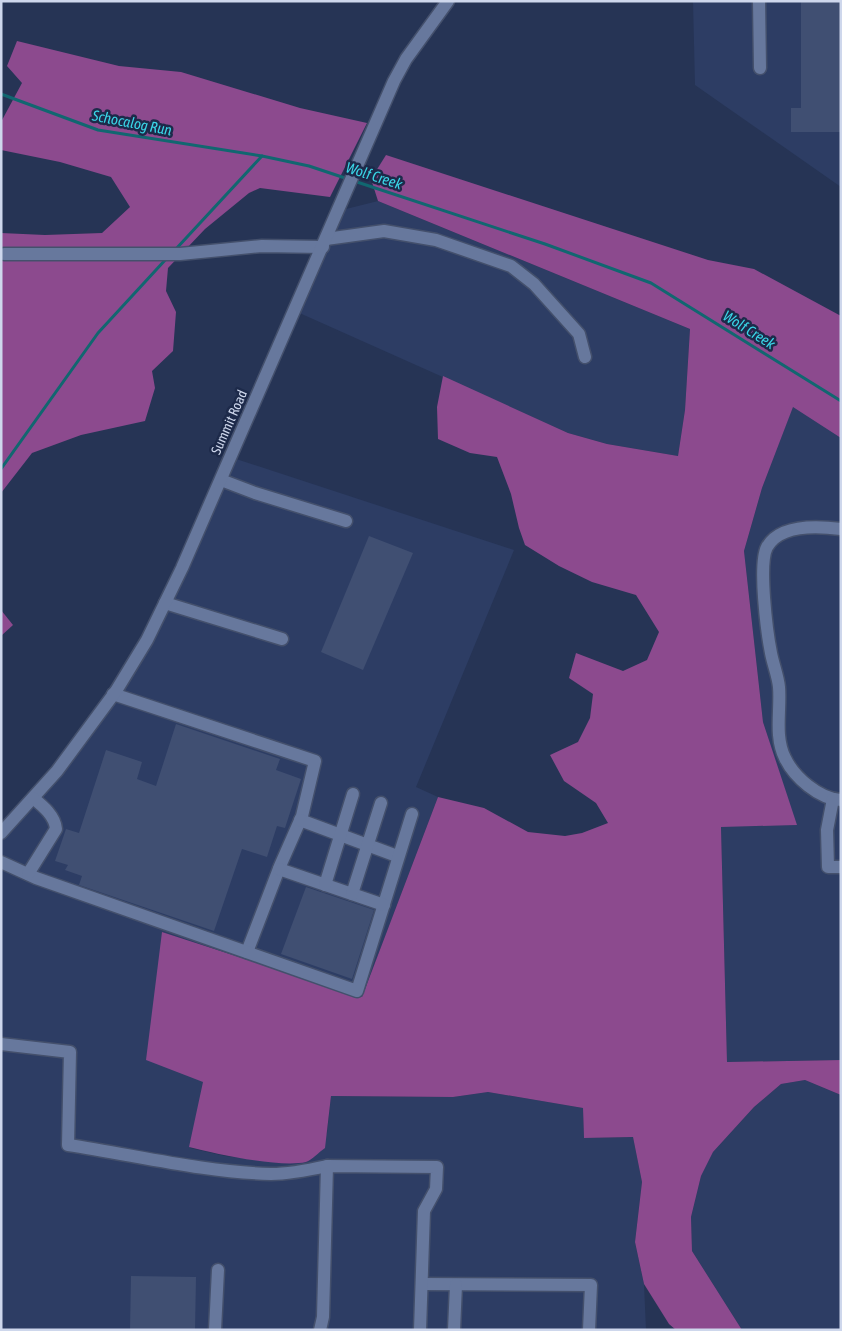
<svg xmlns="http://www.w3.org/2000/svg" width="842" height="1331" font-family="'Asap Condensed',sans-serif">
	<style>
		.built { fill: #2d3d64 }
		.forest { fill: #8c4a8e }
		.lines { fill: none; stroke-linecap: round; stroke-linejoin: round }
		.stream { stroke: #116770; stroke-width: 3 }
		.building { fill: #404f72 }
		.minor-casing { stroke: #44506c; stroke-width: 15 }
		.minor { stroke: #67789d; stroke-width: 12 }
		.labels { text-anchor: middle; stroke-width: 5; stroke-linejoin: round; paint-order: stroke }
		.street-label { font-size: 14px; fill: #ced7ec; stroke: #1d2a4a }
		.water-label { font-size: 15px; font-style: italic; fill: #3ad6e7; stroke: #1d2a4a }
	</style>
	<rect width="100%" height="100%" fill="#263455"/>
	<g class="built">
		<polygon points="693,1 841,1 841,187 695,85"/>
		<polygon points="378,201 690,329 685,410 678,456 607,444 568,433 295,311 338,211"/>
		<polygon points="841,401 841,1060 727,1062 721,826 796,825 763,722 744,551 762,488 793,406"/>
		<polygon points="230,457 514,550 416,787 438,797 362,997 162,932 204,1082 190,1148 225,1156 284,1163 307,1162 327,1133 331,1096 453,1097 488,1092 583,1108 584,1138 633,1137 642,1182 635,1242 644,1284 646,1330 1,1330 1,833 116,691"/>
		<polygon points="805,1080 841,1095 841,1330 742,1330 692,1251 691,1217 701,1176 713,1152 754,1107 781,1084"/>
	</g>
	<g class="forest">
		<polygon points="17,41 119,66 181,72 300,108 367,123 330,197 260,188 249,193 205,229 168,268 166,291 176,312 173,351 152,371 155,388 145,421 81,435 32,453 1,493 1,233 45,235 102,233 130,207 111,177 60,162 1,150 1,122 22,83 7,66"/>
		<path d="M386 155 708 260 754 269 841 316V438L793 407 762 488 744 551 763 722 797 825 721 827 727 1062 841 1060V1095L805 1080 781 1084 754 1107 713 1152 701 1176 691 1217 692 1251 742 1330H676L669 1324 644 1284 635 1242 642 1182 633 1137 584 1138 583 1108 488 1092 453 1097 331 1096 325 1148C319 1152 312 1160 306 1162 280 1168 216 1154 189 1147L203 1082 146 1060 162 932 362 997 438 797 484 808 528 832 565 836 582 833 608 823 596 803 564 781 550 755 578 742 590 718 593 694 569 678 576 653 623 671 647 660 659 632 636 595 592 582 559 566 525 545 519 528 511 494 497 457 470 453 438 439 437 407 443 376 568 433 607 444 678 456 685 410 690 329 378 201 371 179Z"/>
		<polygon points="1,610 13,625 1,636"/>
	</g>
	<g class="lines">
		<g class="stream">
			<polyline points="1,94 98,130 262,156"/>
			<polyline points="354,181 545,244 651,283 841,401"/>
			<polyline points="175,250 262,156 309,166 348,179"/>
			<polyline points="1,469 98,333 167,258"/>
		</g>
	</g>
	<g class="building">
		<polygon points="801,1 841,1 841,132 791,132 791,108 801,108"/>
		<polygon points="369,536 413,553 363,670 321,652"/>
		<polygon points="176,724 280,759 276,770 301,779 285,828 277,826 267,857 242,849 214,931 79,885 82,876 65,870 68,865 55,861 66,829 79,833 106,750 142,762 137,779 156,786"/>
		<polygon points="306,887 374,910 352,979 281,954"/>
		<polygon points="131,1276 196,1277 195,1330 130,1330"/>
	</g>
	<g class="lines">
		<defs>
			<g id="minor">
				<polyline points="759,1 760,68"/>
				<polyline points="326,239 384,231 436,240 511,266 534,284 579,334 585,357"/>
				<polyline points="4,254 180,254 262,246 323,247"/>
				<polyline points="221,480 255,493 346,521"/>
				<path d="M841 529C818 526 780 524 767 547 758 564 767 633 771 653 773 664 778 676 779 687 781 710 774 736 785 758 794 777 819 799 841 800"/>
				<polyline points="165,603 282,639"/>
				<polyline points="113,694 315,761 302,816 280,866 247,952"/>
				<polyline points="833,799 827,830 828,867 841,867"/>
				<polyline points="300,820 397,856"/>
				<polyline points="1,833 57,771 116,691 147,640 182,568 394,81 406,59 448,1"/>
				<polyline points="1,862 36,878 357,991 412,814"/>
				<polyline points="279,869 384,905"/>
				<path d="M28 874 56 829C55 816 43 806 33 798"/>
				<polyline points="325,885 353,794"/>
				<polyline points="352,894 381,803"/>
				<path d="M1 1044 70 1052 68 1145C135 1155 203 1172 271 1174 290 1174 309 1170 327 1166"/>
				<polyline points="422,1284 591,1285 589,1330"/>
				<polyline points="215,1330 218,1270"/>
				<polyline points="320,1330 323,1317 327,1166 437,1167 436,1189 424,1211 420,1330"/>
				<polyline points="454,1330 456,1285"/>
			</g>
		</defs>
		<use href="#minor" class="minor-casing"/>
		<use href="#minor" class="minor"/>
	</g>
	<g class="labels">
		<g class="street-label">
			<text transform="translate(229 422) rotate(-66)" y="5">Summit Road</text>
		</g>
		<g class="water-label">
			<text transform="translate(132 123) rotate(11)" y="5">Schocalog Run</text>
			<text transform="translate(374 176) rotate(18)" y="5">Wolf Creek</text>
			<text transform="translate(749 330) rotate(32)" y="5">Wolf Creek</text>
		</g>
	</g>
	<rect width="842" height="1331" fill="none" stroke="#ced7ec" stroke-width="5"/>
</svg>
